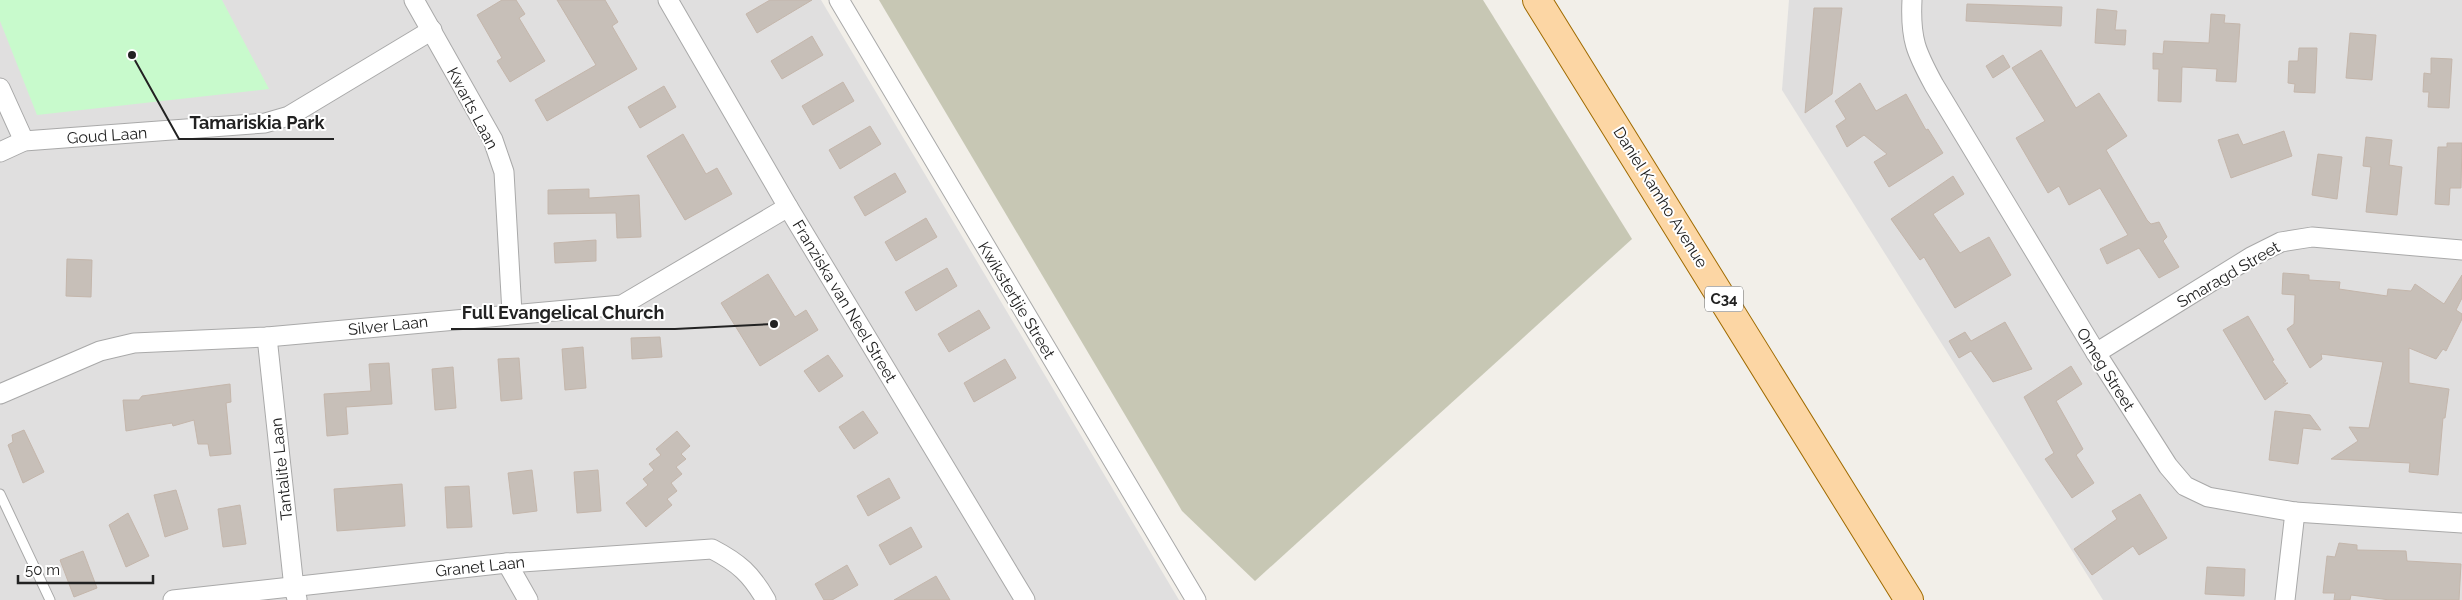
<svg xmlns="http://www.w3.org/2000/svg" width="2462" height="600" font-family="Raleway,sans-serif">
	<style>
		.residential { fill: #e0dfdf }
		.construction { fill: #c7c7b4 }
		.park { fill: #c8facc }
		.building { fill: #c7bfb8; stroke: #c4b6ab }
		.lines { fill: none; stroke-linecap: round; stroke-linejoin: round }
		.service-casing { stroke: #a9a9a9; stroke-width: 11 }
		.minor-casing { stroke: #a9a9a9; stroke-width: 21 }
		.primary-casing { stroke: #a06b00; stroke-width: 30 }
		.service { stroke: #fff; stroke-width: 9 }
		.minor { stroke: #fff; stroke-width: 19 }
		.primary { stroke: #fcd6a4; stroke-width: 28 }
		.labels { text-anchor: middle; stroke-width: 4; stroke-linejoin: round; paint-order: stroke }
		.shield { fill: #fff; stroke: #646464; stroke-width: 1 }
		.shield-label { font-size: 15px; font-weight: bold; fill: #222 }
		.street-label { font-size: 16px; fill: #222; stroke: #fff }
		.leader { fill: none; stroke: #222; stroke-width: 2 }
		.callout-dot { fill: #222; stroke: #fff; stroke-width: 2 }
		.callout-label { font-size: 18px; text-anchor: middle; font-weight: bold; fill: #222; stroke: #fff; stroke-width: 4; stroke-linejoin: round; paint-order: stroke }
	</style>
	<rect width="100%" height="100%" fill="#f2efe9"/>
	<g class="residential">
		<polygon points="0,0 821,0 1179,600 0,600"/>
		<polygon points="1789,0 2462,0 2462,600 2103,600 1782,90"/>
	</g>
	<polygon class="construction" points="879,0 1483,0 1632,239 1255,581 1182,511"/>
	<polygon class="park" points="0,0 222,0 269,89 37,115 0,21"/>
	<g class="building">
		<polygon points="502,0 516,0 525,14 519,18 545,61 510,82 497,61 502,58 477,15"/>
		<polygon points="557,0 605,0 618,22 612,26 637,69 547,121 535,100 596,65"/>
		<polygon points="770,0 812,0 757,33 746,14"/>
		<polygon points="1967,4 2062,7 2061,26 1966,21"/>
		<polygon points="1814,8 1842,8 1832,94 1805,113"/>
		<polygon points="2097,9 2117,11 2115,30 2126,30 2125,45 2095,43"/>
		<polygon points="2211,14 2225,15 2224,23 2240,24 2236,82 2216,81 2217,69 2182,67 2181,102 2158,101 2159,69 2153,69 2153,53 2163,54 2164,41 2209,43"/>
		<polygon points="2350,33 2376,35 2372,80 2346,78"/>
		<polygon points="812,36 823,55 782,79 771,61"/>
		<polygon points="2299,48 2317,48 2315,93 2294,92 2295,84 2288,83 2289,61 2298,61"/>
		<polygon points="2041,50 2076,108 2099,93 2127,136 2106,150 2147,220 2151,224 2159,222 2167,237 2163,241 2179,267 2159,278 2139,248 2107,264 2100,249 2128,235 2100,188 2069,205 2059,186 2048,193 2016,138 2045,121 2012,68"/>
		<polygon points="2003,55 2010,67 1993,78 1986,66"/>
		<polygon points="2431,58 2452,59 2449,108 2428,107 2429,92 2423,92 2424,73 2431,74"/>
		<polygon points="843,82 854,101 813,125 802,106"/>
		<polygon points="1860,83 1876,111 1906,94 1926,130 1928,129 1943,153 1889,187 1874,162 1887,154 1864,135 1847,147 1836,126 1846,119 1835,101"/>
		<polygon points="664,86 676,107 640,128 628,107"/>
		<polygon points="870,126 881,144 840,169 829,150"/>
		<polygon points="2284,131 2292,156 2231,178 2218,140 2238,134 2243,145"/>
		<polygon points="683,134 706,174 717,168 732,194 685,220 647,156"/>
		<polygon points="2366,137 2392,140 2389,165 2402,167 2397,215 2366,212 2371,167 2363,166"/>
		<polygon points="2447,143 2462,143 2461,188 2450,188 2449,205 2435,204 2438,147 2447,147"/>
		<polygon points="2318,154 2342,157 2337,199 2312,195"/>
		<polygon points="895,173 906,192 865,216 854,197"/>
		<polygon points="1953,176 1964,194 1933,214 1960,253 1989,237 2011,275 1955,308 1924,257 1920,260 1891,219"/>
		<polygon points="589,189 589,198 639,195 641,237 617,238 616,213 548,214 548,190"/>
		<polygon points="926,218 937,237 896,261 885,242"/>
		<polygon points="596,240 596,261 555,263 554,243"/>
		<polygon points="67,259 92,260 91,297 66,296"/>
		<polygon points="947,268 957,286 916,311 905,292"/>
		<polygon points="2283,273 2309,275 2309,280 2340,282 2339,289 2387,296 2388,289 2411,291 2415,284 2444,304 2462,275 2462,298 2456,310 2462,314 2462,319 2446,351 2443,349 2436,359 2409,348 2409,383 2449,389 2445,418 2443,418 2438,475 2409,472 2410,463 2331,459 2358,441 2349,427 2369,428 2383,362 2321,354 2322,359 2310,368 2287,329 2294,324 2295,295 2282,294"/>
		<polygon points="768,274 795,317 806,310 818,330 760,366 721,303"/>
		<polygon points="979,310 990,328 949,352 938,334"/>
		<polygon points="2248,316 2274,360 2272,361 2286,381 2283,383 2288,383 2265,400 2223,330"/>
		<polygon points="2005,322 2032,369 1993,382 1971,351 1959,358 1949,341 1965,332 1971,341"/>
		<polygon points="660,337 662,357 632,359 631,338"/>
		<polygon points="583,347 586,388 565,390 562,349"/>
		<polygon points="828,355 843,376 819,392 804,371"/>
		<polygon points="519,358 522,399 501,401 498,359"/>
		<polygon points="1005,359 1016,378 974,402 964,383"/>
		<polygon points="389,363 392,404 346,407 348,434 327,436 324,394 371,391 369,364"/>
		<polygon points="2071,366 2082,384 2056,401 2083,449 2076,455 2094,483 2072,498 2045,459 2054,453 2024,397"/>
		<polygon points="453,367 456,408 435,410 432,369"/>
		<polygon points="230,384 231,402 226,403 231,454 210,456 208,444 198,444 194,420 173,426 172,423 126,431 123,400 139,400 142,396"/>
		<polygon points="863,411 878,433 854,449 839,427"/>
		<polygon points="2275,411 2310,415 2321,430 2303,428 2298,464 2269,460"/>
		<polygon points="24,430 44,472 23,483 8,445 13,442 12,435"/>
		<polygon points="677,431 690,446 681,454 686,459 676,467 682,474 671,483 677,491 667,499 672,505 646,527 626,503 648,485 643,479 654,470 649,464 661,455 656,449"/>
		<polygon points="532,470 537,511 513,514 508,473"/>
		<polygon points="598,470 601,511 577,513 574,472"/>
		<polygon points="889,478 900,498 868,516 857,496"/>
		<polygon points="402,484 405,526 337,531 334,489"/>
		<polygon points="469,486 472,527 447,528 445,487"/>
		<polygon points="176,490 188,529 165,537 154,495"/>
		<polygon points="2140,494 2167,538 2139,555 2133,546 2092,575 2074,549 2117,519 2112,511"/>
		<polygon points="240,505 246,544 223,547 218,509"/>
		<polygon points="128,513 149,556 126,567 109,525"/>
		<polygon points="911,527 922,547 890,565 879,545"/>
		<polygon points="2339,543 2357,545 2357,550 2406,551 2407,561 2461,564 2459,600 2390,600 2351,595 2350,600 2334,600 2335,593 2323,593 2327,556 2335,557"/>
		<polygon points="83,551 97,588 74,597 60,560"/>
		<polygon points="847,565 858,585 832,600 824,600 815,584"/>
		<polygon points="2207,567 2245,569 2244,596 2205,594"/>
		<polygon points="936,576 950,600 894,600"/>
	</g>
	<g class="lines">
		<defs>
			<polyline id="service" points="0,494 50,600"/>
			<g id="minor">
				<polyline points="414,0 493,140 504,172 512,313"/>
				<polyline points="668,0 788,207 1025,600"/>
				<polyline points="839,0 1196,600"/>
				<path d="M1912 0C1910 39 1916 52 1934 85L2096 353 2168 466 2185 486 2208 497 2295 512 2462 523"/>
				<polyline points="0,88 24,141"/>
				<polyline points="0,152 24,141 265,123 289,116 432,30"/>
				<polyline points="267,337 294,588 297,599"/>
				<polyline points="2096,353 2251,257 2281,242 2312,237 2462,250"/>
				<polyline points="0,394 100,351 134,343 267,337 622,305 788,207"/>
				<polyline points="507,563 528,600"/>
				<path d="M173 600 507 563 712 549C739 563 751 574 766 600"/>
				<polyline points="2285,600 2295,512"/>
			</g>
			<polyline id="primary" points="1537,0 1909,600"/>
		</defs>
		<use href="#service" class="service-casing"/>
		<use href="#minor" class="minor-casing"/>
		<use href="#primary" class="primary-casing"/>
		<use href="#service" class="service"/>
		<use href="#minor" class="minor"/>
		<use href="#primary" class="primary"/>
	</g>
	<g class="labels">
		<rect class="shield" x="1705" y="286.5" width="38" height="25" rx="4"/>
		<g class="shield-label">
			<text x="1724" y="304">C34</text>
		</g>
		<g class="street-label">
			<text transform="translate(473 108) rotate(62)" y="6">Kwarts Laan</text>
			<text transform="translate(107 135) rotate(-4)" y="6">Goud Laan</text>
			<text transform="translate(1661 197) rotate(58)" y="6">Daniel Kamho Avenue</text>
			<text transform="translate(2228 274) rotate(-30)" y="6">Smaragd Street</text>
			<text transform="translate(1017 300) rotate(59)" y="6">Kwikstertjie Street</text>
			<text transform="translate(845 301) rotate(59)" y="6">Franziska van Neel Street</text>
			<text transform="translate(388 325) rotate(-6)" y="6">Silver Laan</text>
			<text transform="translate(2106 369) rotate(58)" y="6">Omeg Street</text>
			<text transform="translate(281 469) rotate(-96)" y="6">Tantalite Laan</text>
			<text transform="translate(480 566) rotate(-6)" y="6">Granet Laan</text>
		</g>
	</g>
	<path class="leader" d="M132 55L179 139H334M774 324L675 329H451"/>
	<g class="callout-dot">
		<circle cx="132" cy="55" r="5"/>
		<circle cx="774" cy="324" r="5"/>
	</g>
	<g class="callout-label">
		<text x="257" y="129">Tamariskia Park</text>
		<text x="563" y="319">Full Evangelical Church</text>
	</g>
	<path d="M18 575v8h135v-8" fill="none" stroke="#222222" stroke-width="2.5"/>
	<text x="25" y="575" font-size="15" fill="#222222" stroke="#ffffff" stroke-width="4" paint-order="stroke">50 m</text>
</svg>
